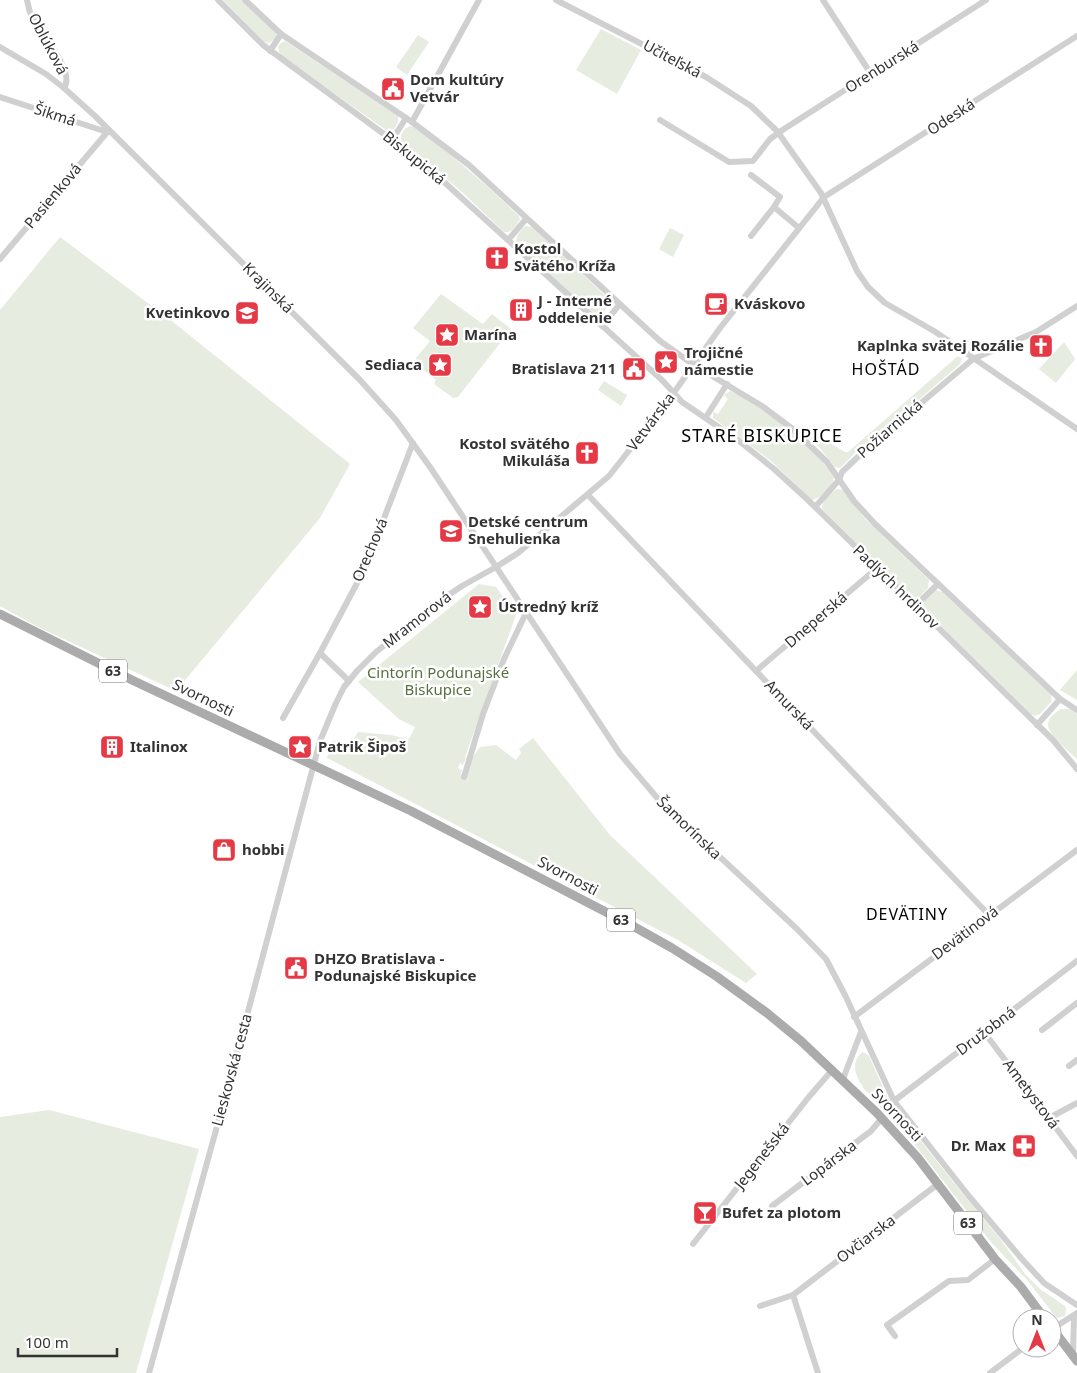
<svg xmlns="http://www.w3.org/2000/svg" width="1077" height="1373" font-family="'Noto Sans',sans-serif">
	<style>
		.green { fill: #e6ecdf }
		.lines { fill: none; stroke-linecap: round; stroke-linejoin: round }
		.minor { stroke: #d0d0d0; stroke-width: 6 }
		.major { stroke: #ababab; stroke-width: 9 }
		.labels { text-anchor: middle; stroke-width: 5; stroke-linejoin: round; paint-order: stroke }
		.shield { fill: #fff; stroke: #707070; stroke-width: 1 }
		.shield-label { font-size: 14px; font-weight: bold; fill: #333 }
		.street-label { font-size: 15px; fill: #333; stroke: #fff }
		.poi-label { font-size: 15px; font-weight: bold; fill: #333; stroke: #fff; text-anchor: start }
		.park-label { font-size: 15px; fill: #56703f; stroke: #fff }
		.neighbourhood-label { font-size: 16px; letter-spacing: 1px; fill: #000; stroke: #fff }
		.quarter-label { font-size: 18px; letter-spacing: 1px; fill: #000; stroke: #fff }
	</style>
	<rect width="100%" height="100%" fill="#fff"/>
	<g class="green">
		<polygon points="223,0 241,0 274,31 276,34 276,38 269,43 264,42"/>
		<polygon points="601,29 641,50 617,94 576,70"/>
		<polygon points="418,35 429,42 407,75 396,67"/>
		<path d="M285 41 398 116C399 123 396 128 390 131L386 130 280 55 278 47 281 43Z"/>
		<path d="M410 126 414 127C452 154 485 184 519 216L520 219C517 225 511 234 504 232L461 191 403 143 401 140C401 133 403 129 410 126Z"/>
		<path d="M526 226 532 227 612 302 597 318 516 243C516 236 520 230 526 226Z"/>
		<polygon points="670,228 684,235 673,257 659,249"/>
		<polygon points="60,237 173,322 350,464 320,518 176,691 38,627 0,606 0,310"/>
		<polygon points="441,294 483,324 492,314 511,329 458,397 453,398 434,384 436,380 415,363 416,358 430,341 413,328"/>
		<polygon points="1064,342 1075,359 1056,383 1039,369"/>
		<polygon points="958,356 962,359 960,364 877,436 860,448 840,468 835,467 819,447 801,430 805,428 845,452 848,452"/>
		<polygon points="604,381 627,395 621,406 598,390"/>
		<path d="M730 391C759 402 819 450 834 478 832 487 821 498 812 500L771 461 713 418V412L718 414 728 399 724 395Z"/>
		<path d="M838 489 843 490 866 520 929 580 928 588 918 598 911 597 822 509C821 501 831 491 838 489Z"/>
		<polygon points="479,584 496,587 516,615 465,757 466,758 463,765 460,763 458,768 462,770 460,776 480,747 496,745 516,760 521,753 519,749 533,738 610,835 757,974 746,983 678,940 327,758 333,740 348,748 358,732 390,735 409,739 415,727 399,719 358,682"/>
		<polygon points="935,590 942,592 1051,694 1052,701 1040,714 1035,716 1031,714 923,608 924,601"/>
		<polygon points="1077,670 1077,700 1060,690"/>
		<path d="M1061 709H1070L1077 714V759C1070 752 1047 734 1048 724 1048 718 1056 712 1061 709Z"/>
		<path d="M863 1052 869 1056 889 1101 962 1193 1001 1240 1025 1274 1040 1289 1065 1306 1066 1309 1065 1316 1057 1318 1055 1316 1028 1281 990 1241 916 1146 865 1090C856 1078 849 1062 863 1052Z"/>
		<polygon points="49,1110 199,1149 136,1373 0,1373 0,1117"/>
	</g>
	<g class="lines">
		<g class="minor">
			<path d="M27 0C28 7 30 13 33 19 41 34 76 72 64 88"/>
			<polyline points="218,0 263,45 392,140 444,182 663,381 682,402 739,441 774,469 808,500 1053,740 1077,769"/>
			<polyline points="245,0 281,34 412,122 469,165 660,341 694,365 762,406 794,430 827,462 854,501 875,524 1060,699 1077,710"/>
			<polyline points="556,0 706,77 751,106 777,131 821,193 857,271 868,287 885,303 934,331 1077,429"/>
			<polyline points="823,0 871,74"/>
			<polyline points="0,47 46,74 64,88 95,116 360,380 396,420 430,467 620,754 659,800 797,929 826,959 845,995 894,1101 968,1195 1021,1258 1044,1283 1077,1305"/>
			<polyline points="270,51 281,34"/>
			<polyline points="0,97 107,132"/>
			<polyline points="660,120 729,162 753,161 770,139 784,129 986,0"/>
			<polyline points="412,122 479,0"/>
			<polyline points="392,140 406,118"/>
			<polyline points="751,175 780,197 774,207"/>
			<polyline points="751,236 774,207 799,228"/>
			<polyline points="508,240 526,219"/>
			<polyline points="0,259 109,130"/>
			<polyline points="602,326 619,305"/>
			<polyline points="706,417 727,384"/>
			<polyline points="588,495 989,915"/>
			<polyline points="815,507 839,480 842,472 862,453 973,359 1036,332 1077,306"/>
			<polyline points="915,606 938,584"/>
			<polyline points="320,653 349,681"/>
			<polyline points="756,671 876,569"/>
			<polyline points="283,718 320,653 364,570 413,443"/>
			<polyline points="1037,725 1060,699"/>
			<polyline points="464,777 483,714 504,659 526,613"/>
			<polyline points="854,1017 1077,850"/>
			<polyline points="1042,1030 1077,1003"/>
			<polyline points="984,1032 1077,1156"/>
			<polyline points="1069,1066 1077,1060"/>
			<polyline points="843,1079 861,1032"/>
			<polyline points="894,1101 1077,961"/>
			<polyline points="1049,1118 1077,1103"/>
			<polyline points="772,1206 871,1131 882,1118"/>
			<polyline points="693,1244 808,1098 833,1069"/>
			<polyline points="793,1295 818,1373"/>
			<polyline points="760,1306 793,1295 934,1187 941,1187"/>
			<polyline points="1052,1329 1077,1313"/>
			<polyline points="895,1336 887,1325 949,1281 968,1280 995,1259"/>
			<polyline points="1073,1355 1074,1316"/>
			<polyline points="149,1373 229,1083 320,741 336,703 344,687 357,671 376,652 435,604 462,586 496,567 518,553 609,476 665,405 720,328 824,197 1077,36"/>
			<polyline points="990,1373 1023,1348"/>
		</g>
		<g class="major">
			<polyline points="0,614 134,681 411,811 631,925 672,948 716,976 767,1013 801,1041 877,1113 918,1158 995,1259 1021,1287 1044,1318"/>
			<polyline points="1052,1328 1077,1361"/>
		</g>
	</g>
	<defs>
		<symbol id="civic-square" viewBox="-11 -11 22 22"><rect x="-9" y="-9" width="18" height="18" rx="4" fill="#e63946" stroke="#fff"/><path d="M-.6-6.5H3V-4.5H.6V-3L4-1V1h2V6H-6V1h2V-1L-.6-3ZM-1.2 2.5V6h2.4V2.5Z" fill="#fff"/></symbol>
		<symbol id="church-square" viewBox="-11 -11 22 22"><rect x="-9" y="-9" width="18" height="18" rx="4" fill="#e63946" stroke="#fff"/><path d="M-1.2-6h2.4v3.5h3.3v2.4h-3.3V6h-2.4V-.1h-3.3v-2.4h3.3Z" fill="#fff"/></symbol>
		<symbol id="cafe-square" viewBox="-11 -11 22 22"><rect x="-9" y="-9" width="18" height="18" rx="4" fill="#e63946" stroke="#fff"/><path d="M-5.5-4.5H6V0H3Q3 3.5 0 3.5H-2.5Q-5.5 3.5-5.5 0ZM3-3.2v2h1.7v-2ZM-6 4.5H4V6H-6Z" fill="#fff"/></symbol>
		<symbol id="building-square" viewBox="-11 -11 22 22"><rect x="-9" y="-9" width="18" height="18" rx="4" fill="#e63946" stroke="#fff"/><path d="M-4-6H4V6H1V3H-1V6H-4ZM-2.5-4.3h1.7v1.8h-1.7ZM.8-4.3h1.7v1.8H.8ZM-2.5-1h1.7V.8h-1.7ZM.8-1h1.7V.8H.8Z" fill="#fff"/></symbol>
		<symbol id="school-square" viewBox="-11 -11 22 22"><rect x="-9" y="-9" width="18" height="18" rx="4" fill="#e63946" stroke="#fff"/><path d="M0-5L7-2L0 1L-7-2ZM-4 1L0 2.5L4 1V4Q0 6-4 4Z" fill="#fff"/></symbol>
		<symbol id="sight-square" viewBox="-11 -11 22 22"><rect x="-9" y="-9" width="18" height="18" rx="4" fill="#e63946" stroke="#fff"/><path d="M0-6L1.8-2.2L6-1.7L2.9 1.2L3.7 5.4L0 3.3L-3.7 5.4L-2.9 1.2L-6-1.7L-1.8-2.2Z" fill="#fff"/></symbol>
		<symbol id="shop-square" viewBox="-11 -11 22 22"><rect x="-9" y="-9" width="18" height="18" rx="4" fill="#e63946" stroke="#fff"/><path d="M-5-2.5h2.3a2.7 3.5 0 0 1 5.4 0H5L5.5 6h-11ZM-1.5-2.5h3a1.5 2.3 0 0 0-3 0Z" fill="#fff"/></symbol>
		<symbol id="pharmacy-square" viewBox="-11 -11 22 22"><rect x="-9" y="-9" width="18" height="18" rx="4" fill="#e63946" stroke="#fff"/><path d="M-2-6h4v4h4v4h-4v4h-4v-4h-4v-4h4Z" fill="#fff"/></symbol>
		<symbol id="bar-square" viewBox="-11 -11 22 22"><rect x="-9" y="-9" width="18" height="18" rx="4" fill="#e63946" stroke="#fff"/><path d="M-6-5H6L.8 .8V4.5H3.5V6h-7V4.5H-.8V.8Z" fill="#fff"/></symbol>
	</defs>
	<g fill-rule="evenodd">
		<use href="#civic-square" x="379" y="75" width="28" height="28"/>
		<use href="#church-square" x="483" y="244" width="28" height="28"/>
		<use href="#cafe-square" x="702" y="290" width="28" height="28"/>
		<use href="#building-square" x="507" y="296" width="28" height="28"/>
		<use href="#school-square" x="233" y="299" width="28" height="28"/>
		<use href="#sight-square" x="433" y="321" width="28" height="28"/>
		<use href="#church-square" x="1027" y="332" width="28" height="28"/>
		<use href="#sight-square" x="652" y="348" width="28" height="28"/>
		<use href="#sight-square" x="426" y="351" width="28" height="28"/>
		<use href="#civic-square" x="620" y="355" width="28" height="28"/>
		<use href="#church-square" x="573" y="439" width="28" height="28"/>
		<use href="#school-square" x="437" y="517" width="28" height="28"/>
		<use href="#sight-square" x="466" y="593" width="28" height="28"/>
		<use href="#building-square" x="98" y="733" width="28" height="28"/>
		<use href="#sight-square" x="286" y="733" width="28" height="28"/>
		<use href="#shop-square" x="210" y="836" width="28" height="28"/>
		<use href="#civic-square" x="282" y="954" width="28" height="28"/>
		<use href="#pharmacy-square" x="1010" y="1132" width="28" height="28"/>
		<use href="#bar-square" x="691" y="1199" width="28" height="28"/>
	</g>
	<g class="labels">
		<g class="shield">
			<rect x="99" y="659.5" width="28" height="23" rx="4"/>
			<rect x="607" y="908.5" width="28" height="23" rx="4"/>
			<rect x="954" y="1211.5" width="28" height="23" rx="4"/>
		</g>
		<g class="shield-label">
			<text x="113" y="676">63</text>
			<text x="621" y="925">63</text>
			<text x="968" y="1228">63</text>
		</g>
		<g class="street-label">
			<text transform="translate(48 44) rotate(62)" y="5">Oblúková</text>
			<text transform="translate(672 59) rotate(28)" y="5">Učiteľská</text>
			<text transform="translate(882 67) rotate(-32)" y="5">Orenburská</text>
			<text transform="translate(55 115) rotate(18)" y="5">Šikmá</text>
			<text transform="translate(951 117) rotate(-33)" y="5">Odeská</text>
			<text transform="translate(414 158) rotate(39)" y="5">Biskupická</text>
			<text transform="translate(53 196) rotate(-50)" y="5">Pasienková</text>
			<text transform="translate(268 288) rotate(45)" y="5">Krajinská</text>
			<text transform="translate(651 422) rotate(-53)" y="5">Vetvárska</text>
			<text transform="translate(890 429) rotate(-41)" y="5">Požiarnická</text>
			<text transform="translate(370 550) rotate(-67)" y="5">Orechová</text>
			<text transform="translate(896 587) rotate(44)" y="5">Padlých hrdinov</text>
			<text transform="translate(417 620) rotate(-38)" y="5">Mramorová</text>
			<text transform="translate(816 620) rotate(-41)" y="5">Dneperská</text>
			<text transform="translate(203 698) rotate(26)" y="5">Svornosti</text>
			<text transform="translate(789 705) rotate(46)" y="5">Amurská</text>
			<text transform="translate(689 828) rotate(44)" y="5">Šamorínska</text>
			<text transform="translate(568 876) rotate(28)" y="5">Svornosti</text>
			<text transform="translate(965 933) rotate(-37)" y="5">Devätinová</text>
			<text transform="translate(986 1031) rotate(-37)" y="5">Družobná</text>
			<text transform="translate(232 1070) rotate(-75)" y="5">Lieskovská cesta</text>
			<text transform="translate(1031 1094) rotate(53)" y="5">Ametystová</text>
			<text transform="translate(897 1115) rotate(47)" y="5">Svornosti</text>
			<text transform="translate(762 1156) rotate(-52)" y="5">Jegenešská</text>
			<text transform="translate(829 1163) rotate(-37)" y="5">Lopárska</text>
			<text transform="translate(866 1239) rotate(-37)" y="5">Ovčiarska</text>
		</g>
		<g class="poi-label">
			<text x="410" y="85">Dom kultúry<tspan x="410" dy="17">Vetvár</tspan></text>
			<text x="514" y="254">Kostol<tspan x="514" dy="17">Svätého Kríža</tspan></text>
			<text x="538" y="306">J - Interné<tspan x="538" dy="17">oddelenie</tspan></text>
			<text x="734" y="309">Kváskovo</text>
			<text x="230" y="318" text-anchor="end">Kvetinkovo</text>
			<text x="464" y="340">Marína</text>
			<text x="1024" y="351" text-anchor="end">Kaplnka svätej Rozálie</text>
			<text x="684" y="358">Trojičné<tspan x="684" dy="17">námestie</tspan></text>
			<text x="422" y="370" text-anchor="end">Sediaca</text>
			<text x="616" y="374" text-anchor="end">Bratislava 211</text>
			<text x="570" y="449" text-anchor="end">Kostol svätého<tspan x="570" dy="17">Mikuláša</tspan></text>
			<text x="468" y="527">Detské centrum<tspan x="468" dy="17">Snehulienka</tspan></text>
			<text x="498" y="612">Ústredný kríž</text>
			<text x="130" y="752">Italinox</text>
			<text x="318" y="752">Patrik Šipoš</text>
			<text x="242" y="855">hobbi</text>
			<text x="314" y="964">DHZO Bratislava -<tspan x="314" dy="17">Podunajské Biskupice</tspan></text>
			<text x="1006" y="1151" text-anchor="end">Dr. Max</text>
			<text x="722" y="1218">Bufet za plotom</text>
		</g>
		<g class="park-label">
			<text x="438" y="678">Cintorín Podunajské<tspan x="438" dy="17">Biskupice</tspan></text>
		</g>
		<g class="neighbourhood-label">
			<text x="886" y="375">HOŠTÁD</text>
			<text x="907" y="920">DEVÄTINY</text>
		</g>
		<g class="quarter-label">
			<text x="762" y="442">STARÉ BISKUPICE</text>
		</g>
	</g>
	<g transform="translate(1037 1333)"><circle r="24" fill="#ffffff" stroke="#adadad"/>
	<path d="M0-4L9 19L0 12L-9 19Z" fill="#e63946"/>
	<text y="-8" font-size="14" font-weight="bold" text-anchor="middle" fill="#333333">N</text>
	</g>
	<path d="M18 1348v8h99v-8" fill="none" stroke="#333333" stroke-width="2.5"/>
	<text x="25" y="1348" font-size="15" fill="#333333" stroke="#ffffff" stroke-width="4" paint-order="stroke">100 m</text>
</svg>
